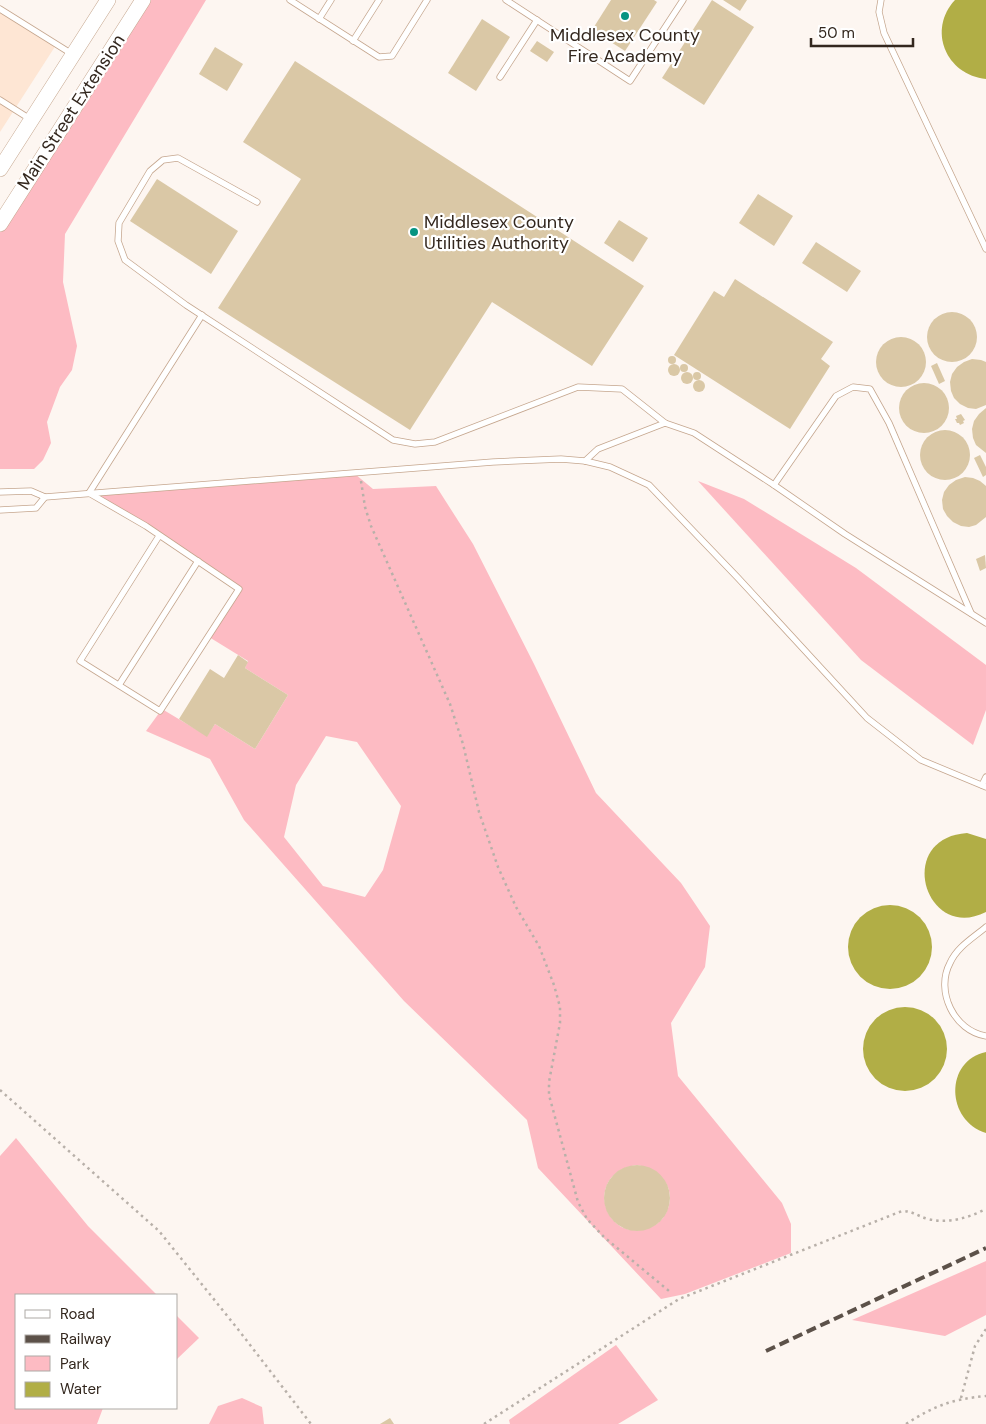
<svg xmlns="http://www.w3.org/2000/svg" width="986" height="1424" font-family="'DM Sans',sans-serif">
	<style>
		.built { fill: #fee6d4 }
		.green { fill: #fdbbc3; fill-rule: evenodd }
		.water { fill: #b1ae46 }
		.building { fill: #dac8a6 }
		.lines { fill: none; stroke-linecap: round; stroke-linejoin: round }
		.service-casing { stroke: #c5a68e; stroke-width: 7 }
		.secondary-casing { stroke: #c5a68e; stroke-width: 16 }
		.path { stroke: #b8b0a9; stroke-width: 2.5; stroke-dasharray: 2.5 4; stroke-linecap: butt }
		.service { stroke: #fff; stroke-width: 5.5 }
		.secondary { stroke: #fff; stroke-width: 15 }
		.rail { stroke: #5c5149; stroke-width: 4; stroke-dasharray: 10 5; stroke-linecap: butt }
		.poi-dot { fill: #059482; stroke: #fff; stroke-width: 2 }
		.labels { text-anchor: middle; stroke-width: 4.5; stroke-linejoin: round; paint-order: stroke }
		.poi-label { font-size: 18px; fill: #33271e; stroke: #fff }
		.street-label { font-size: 18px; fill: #33271e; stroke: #fff }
	</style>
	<rect width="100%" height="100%" fill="#fdf6f1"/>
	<polygon class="built" points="0,10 56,45 0,132"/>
	<g class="green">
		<polygon points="143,0 206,0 65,234 63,282 77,346 72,370 60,387 47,422 51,443 43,460 34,469 0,469 0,224"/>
		<path d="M355 474 373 489 436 486 473 544 534 664 596 793 681 883 710 926 705 967 671 1023 678 1076 782 1203 791 1224V1253L685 1294 661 1299 538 1168 527 1120 404 1001 244 820 210 759 146 731 162 709 207 736 215 724 255 749 288 695 245 668 248 661 209 637 239 589 89 493ZM326 736 357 742 401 806 383 870 365 897 323 886 284 837 296 785ZM637 1165C664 1170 680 1193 663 1218 659 1223 654 1226 648 1228 603 1244 583 1172 637 1165Z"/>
		<polygon points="698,481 744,499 856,568 986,665 986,710 973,745 861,660"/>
		<polygon points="16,1138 88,1226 157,1295 16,1295 16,1408 103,1408 97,1424 0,1424 0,1156"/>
		<polygon points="986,1261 986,1315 945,1336 852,1320"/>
		<polygon points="176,1315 199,1338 176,1360"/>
		<polygon points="616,1345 658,1400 618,1424 510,1424 509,1420"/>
		<polygon points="242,1398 262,1407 264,1424 209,1424 218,1406"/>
	</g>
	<g class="water">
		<path d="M955 0H986V79C946 75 927 30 955 0Z"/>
		<path d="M967 833 986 839V912C925 943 894 838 967 833Z"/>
		<circle cx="890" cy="947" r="42"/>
		<circle cx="905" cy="1049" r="42"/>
		<path d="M986 1052V1133C946 1121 944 1061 986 1052Z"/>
	</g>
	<g class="building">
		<polygon points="611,0 654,0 657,2 625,51 592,30"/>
		<polygon points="712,0 754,27 704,105 662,78"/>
		<polygon points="723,0 747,0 740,11"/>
		<polygon points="482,19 510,37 476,91 448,73"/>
		<polygon points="537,41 554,52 547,62 530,51"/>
		<polygon points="215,47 243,64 227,91 199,74"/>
		<polygon points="295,61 644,286 592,366 492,302 410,430 218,308 301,179 243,142"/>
		<polygon points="157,179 238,231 211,274 130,221"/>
		<polygon points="758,194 793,216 774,246 739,223"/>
		<polygon points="619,220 648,238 633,262 604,243"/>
		<polygon points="816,242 861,271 847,292 802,263"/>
		<polygon points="735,279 833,342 821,359 830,366 790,429 674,355 714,291 724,297"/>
		<circle cx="952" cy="337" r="25"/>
		<circle cx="901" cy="362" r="25"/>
		<circle cx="672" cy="360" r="4"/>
		<polygon points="972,359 981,360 986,362 986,405 976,409 968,408 960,404 954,398 951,391 950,382 952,374 957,367 964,362"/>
		<polygon points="937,363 945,381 939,384 931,366"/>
		<circle cx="684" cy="368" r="4"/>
		<circle cx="674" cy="370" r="6"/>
		<circle cx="697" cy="376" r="4"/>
		<circle cx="687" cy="378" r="6"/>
		<circle cx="699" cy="386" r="6"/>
		<circle cx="924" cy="408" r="25"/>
		<polygon points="986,408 986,453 976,445 973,438 972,429 974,421 979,414"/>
		<polygon points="961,414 965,420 963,421 964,423 960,425 959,423 957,423 955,419 957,419 956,416"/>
		<circle cx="945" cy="455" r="25"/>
		<polygon points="980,455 986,467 986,475 983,477 974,458"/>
		<polygon points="965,477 973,478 980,481 986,486 986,517 976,525 969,527 961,526 953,522 947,516 943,509 942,500 944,492 949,485 956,480"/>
		<polygon points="985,555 986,568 980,571 976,559"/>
		<polygon points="238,655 248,662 245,668 288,695 255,749 215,724 207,737 179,719 210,669 224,678"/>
		<circle cx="637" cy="1198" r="33"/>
		<polygon points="390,1418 394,1424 380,1424"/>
	</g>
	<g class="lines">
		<defs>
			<g id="service">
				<polyline points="290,0 379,57 392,56 427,0"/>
				<polyline points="506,0 630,81 683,0"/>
				<polyline points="881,0 879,12 884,33 986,249"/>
				<polyline points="0,9 72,54"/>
				<polyline points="319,19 331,0"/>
				<polyline points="353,41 379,0"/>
				<polyline points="500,77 537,20"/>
				<polyline points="0,100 30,119"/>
				<polyline points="257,202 178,158 163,160 150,171 119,223 118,241 125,260 186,305 393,440 415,444 435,442 578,387 622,389 665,423"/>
				<polyline points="585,461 598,449 665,423 694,433 774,485 845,534 986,623"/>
				<polyline points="774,485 836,396 853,387 870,389 889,423 971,613"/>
				<polyline points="0,492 31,491 45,497 36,508 0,510"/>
				<polyline points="45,497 493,462 561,459 585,461 610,467 649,485 739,579 867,718 921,760 986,787"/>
				<polyline points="159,536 80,661 160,711 239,589 146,526 89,493 202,315"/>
				<polyline points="119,685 198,561"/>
				<polyline points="982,785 986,777"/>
				<path d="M986 927C973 938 957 947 950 963 935 991 954 1031 986 1036"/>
			</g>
			<g id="secondary">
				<polyline points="0,169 108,0"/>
				<polyline points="0,224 143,0"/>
			</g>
		</defs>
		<use href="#service" class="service-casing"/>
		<use href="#secondary" class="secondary-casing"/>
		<g class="path">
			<polyline points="361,481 365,507 371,526 450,704 463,744 479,812 498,867 516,907 539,946 554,985 560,1007 560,1023 549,1082 549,1095 578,1202 587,1219 604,1237 669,1291"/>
			<polyline points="0,1090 159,1231 237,1328 311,1424"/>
			<polyline points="961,1398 975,1346 986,1329"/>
			<path d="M484 1424 679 1299 902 1211C913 1211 917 1216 928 1219 948 1224 968 1218 986 1209"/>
			<path d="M906 1424C934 1406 952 1399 986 1396"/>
		</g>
		<use href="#service" class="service"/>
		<use href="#secondary" class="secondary"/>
		<polyline class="rail" points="766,1351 986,1248"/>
	</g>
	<g class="poi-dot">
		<circle cx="625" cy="16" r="5"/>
		<circle cx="414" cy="232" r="5"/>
	</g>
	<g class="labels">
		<g class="poi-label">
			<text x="625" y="41">Middlesex County<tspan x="625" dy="21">Fire Academy</tspan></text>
			<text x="424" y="228" text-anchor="start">Middlesex County<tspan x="424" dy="21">Utilities Authority</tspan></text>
		</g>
		<g class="street-label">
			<text transform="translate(71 112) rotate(-57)" y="6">Main Street Extension</text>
		</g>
	</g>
	<rect x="15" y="1294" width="162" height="115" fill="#ffffff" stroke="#ada9a5"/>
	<rect x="25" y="1310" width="25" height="8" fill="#ffffff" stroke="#ada9a5"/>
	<text x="60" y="1319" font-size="15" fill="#33271e">Road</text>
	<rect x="25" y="1335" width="25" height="8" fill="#5c5149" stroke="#ada9a5"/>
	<text x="60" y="1344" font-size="15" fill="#33271e">Railway</text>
	<rect x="25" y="1356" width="25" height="15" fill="#fdbbc3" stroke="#ada9a5"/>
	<text x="60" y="1369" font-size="15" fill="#33271e">Park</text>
	<rect x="25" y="1382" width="25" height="15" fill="#b1ae46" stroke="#ada9a5"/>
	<text x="60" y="1394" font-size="15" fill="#33271e">Water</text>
	<path d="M811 38v8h102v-8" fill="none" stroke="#33271e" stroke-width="2.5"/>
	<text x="818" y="38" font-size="15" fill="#33271e" stroke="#ffffff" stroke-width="4" paint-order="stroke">50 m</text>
</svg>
